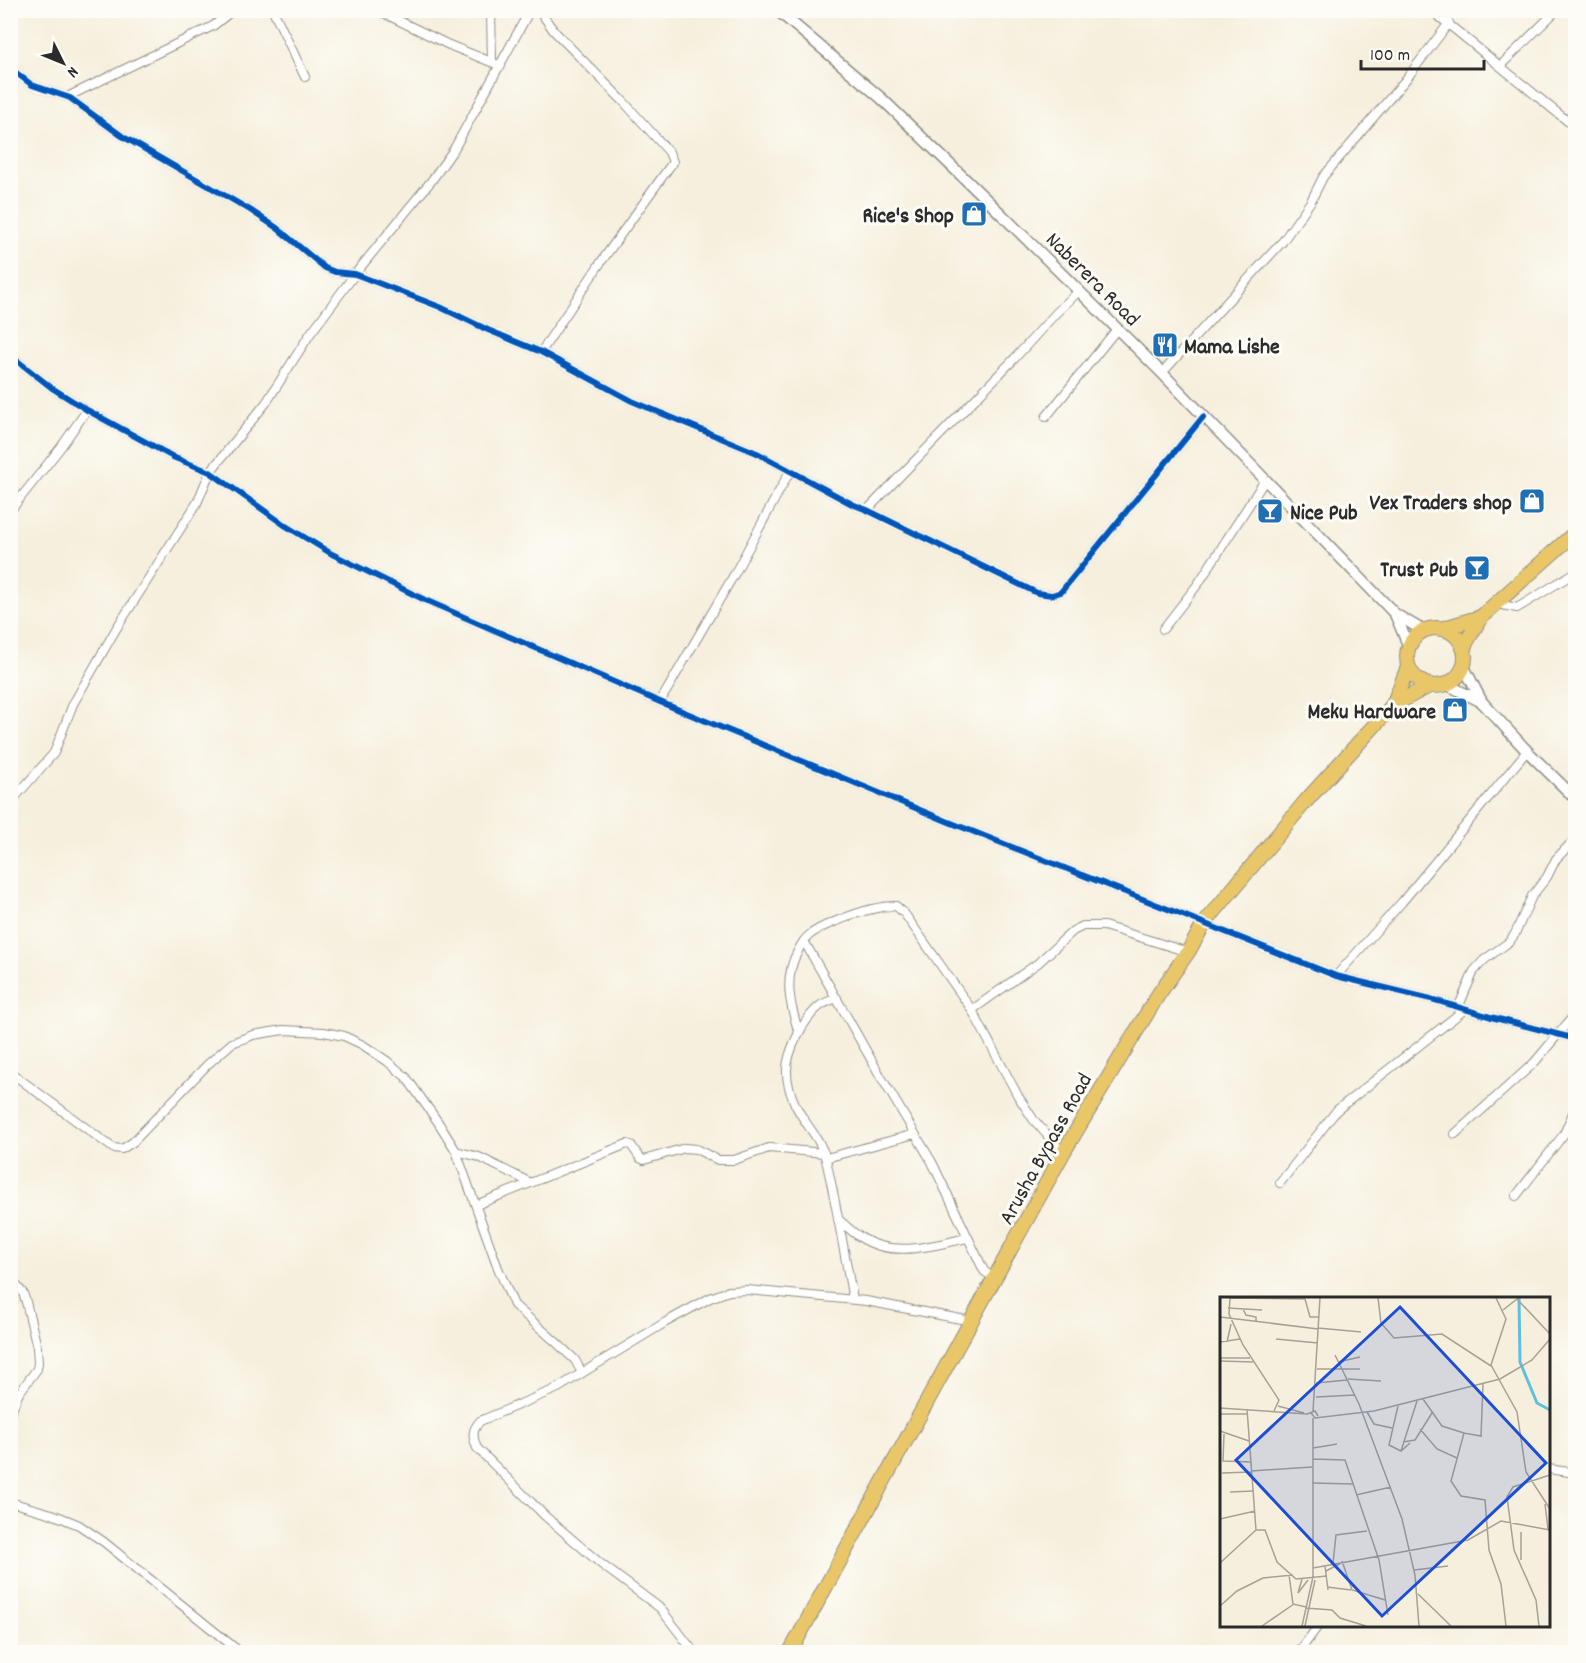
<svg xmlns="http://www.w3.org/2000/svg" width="1586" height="1663" font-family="Dekko,sans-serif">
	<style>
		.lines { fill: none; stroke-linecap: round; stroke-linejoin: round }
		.minor-casing { stroke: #908d84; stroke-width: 10 }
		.tertiary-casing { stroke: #908d84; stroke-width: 13 }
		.primary-casing { stroke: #908d84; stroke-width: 16 }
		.minor { stroke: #fff; stroke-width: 8 }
		.tertiary { stroke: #fff; stroke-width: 10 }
		.primary { stroke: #e9c769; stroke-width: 14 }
		.cycleway-casing { stroke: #fdfcf7; stroke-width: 10 }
		.cycleway { stroke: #0057b8; stroke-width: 6 }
		.labels { text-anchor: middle; stroke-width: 6; stroke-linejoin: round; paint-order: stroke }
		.poi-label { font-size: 22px; font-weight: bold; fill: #2b2b2b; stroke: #fdfcf7; text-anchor: end }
		.street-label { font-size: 22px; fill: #2b2b2b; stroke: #fdfcf7 }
		.inset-river { fill: none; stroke: #60bedf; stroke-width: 3 }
		.inset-road { fill: none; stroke: #a5a196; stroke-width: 1.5 }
		.view { fill: #1d4ed8; fill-opacity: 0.15; stroke: #1d4ed8; stroke-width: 3 }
		.inset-edge { fill: none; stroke: #2b2b2b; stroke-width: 3 }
	</style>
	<rect width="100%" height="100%" fill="#fdfcf7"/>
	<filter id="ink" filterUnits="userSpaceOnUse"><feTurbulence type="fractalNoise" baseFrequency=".0167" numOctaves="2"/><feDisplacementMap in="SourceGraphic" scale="12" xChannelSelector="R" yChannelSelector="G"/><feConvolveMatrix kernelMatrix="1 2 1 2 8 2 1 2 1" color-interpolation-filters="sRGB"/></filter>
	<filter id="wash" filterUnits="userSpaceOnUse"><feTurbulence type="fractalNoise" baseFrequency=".008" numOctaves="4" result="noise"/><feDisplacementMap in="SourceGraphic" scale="24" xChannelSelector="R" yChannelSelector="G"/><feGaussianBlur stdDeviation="1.35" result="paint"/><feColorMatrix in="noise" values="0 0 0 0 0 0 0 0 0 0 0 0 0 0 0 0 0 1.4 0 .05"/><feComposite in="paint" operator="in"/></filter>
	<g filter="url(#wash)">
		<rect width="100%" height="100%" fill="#f6efdd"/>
	</g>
	<g filter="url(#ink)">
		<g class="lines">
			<defs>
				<g id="minor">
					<polyline points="273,10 305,77"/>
					<polyline points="377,10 449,45 501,66"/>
					<polyline points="491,10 492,62"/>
					<polyline points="539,10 554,31 623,101 669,152 673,162 601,262 541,352"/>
					<polyline points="1431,10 1576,128"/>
					<polyline points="1444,20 1454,10"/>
					<polyline points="1500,66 1557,10"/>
					<polyline points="10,68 32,85 70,98 122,136 250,210 277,228 325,268 335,272 355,274 440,307 488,330 541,352 632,401 757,453 852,504 867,510 1037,593 1052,595 1061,592 1203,417"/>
					<polyline points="67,97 213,26 233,10"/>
					<polyline points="10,355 52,388 87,410 175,458 210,472 286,526 332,554 425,600 660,702 949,822 1336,976 1431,999 1491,1017 1576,1039"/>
					<polyline points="1162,373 1283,241 1311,201 1323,177 1407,78 1449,23"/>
					<polyline points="1046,417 1117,329"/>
					<polyline points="867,510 1015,358 1056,313 1079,291"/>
					<polyline points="10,511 61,447 87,410"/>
					<polyline points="1497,604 1517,608 1576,572"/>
					<polyline points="1163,629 1198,584 1265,480"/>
					<polyline points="660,702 735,573 790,471"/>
					<polyline points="10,803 54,753 73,704 116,629 197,503 210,472 266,403 310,334 355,274 432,180 454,149 530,10"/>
					<polyline points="804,941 881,1077 932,1162 984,1271 995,1279"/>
					<polyline points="1336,976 1402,902 1527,751"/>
					<path d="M837 998C832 1000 826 1002 821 1005 804 1018 786 1052 787 1073 787 1084 791 1095 795 1104 804 1124 821 1138 826 1160 837 1206 844 1253 853 1299"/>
					<polyline points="1458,1008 1474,971 1484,960 1509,942 1515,934 1532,896 1547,877 1556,859 1576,838"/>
					<polyline points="972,1010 1038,963 1073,931 1083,926 1104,926 1188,952"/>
					<path d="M799 1033C790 1005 783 978 798 951 801 944 805 938 812 933 821 927 831 923 842 919 859 912 877 906 896 906L904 913 972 1010 1018 1096 1033 1119 1063 1153"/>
					<path d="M10 1072 113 1148 122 1149 133 1142 208 1064 232 1043 253 1035 283 1030 324 1032 344 1036 363 1045 387 1061 406 1077 438 1122 456 1151 498 1268 514 1305 557 1343 575 1360 582 1373 558 1388 480 1421C472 1430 472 1436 477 1448L545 1516 601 1564 660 1608 694 1652"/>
					<polyline points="1455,1134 1534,1063 1576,1013"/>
					<polyline points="456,1151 479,1157 531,1183"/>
					<polyline points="826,1158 915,1134"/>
					<polyline points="1280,1183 1337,1110 1464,1010"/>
					<polyline points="1516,1196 1564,1134 1576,1106"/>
					<polyline points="476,1205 627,1144 631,1145 640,1158 644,1160 685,1148 696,1149 718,1160 734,1160 769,1148 824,1153"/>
					<path d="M838 1219C845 1225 852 1232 860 1237 893 1259 933 1245 968 1238"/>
					<polyline points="10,1278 23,1293 26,1302 37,1347 38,1363 37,1369 19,1393 10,1414"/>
					<polyline points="582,1373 666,1322 710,1298 729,1291 747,1290 866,1301 971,1321"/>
					<polyline points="1548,1469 1576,1473"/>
					<polyline points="10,1502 52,1514 79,1525 104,1542 240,1652"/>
					<polyline points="1299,1652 1318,1626"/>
				</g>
				<g id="tertiary">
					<polyline points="777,10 881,98 992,205 1162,373 1395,614 1424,631"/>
					<polyline points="1395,614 1409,647"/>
					<polyline points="1463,665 1482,702 1527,751 1576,799"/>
					<polyline points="1446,684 1482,702"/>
				</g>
				<g id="primary">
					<circle cx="1436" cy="657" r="29"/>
					<polyline points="1441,629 1481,617"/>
					<polyline points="1463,648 1481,617 1576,532"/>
					<polyline points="1393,705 1429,686"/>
					<polyline points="790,1652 1063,1153 1158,995 1188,952 1204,924 1305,802 1393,705 1408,667"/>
				</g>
			</defs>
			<use href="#minor" class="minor-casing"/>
			<use href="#tertiary" class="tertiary-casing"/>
			<use href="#primary" class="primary-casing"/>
			<use href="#minor" class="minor"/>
			<use href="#tertiary" class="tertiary"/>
			<use href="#primary" class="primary"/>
			<defs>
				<g id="cycleway">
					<polyline points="10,68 32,85 70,98 122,136 250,210 277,228 325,268 335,272 355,274 440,307 488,330 541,352 632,401 757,453 852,504 867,510 1037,593 1052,595 1061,592 1203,417"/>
					<polyline points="10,355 52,388 87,410 175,458 210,472 286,526 332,554 425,600 660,702 949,822 1336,976 1431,999 1491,1017 1576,1039"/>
				</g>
			</defs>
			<use href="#cycleway" class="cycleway-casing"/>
			<use href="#cycleway" class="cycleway"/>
		</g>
	</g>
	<defs>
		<symbol id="shop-square" viewBox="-11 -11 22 22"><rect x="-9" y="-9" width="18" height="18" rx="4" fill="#1f6fb2" stroke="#fdfcf7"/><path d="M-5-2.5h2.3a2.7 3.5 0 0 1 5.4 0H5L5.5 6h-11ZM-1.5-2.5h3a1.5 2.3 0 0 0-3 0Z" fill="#fff"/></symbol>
		<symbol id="restaurant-square" viewBox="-11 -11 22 22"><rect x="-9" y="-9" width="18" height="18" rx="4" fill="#1f6fb2" stroke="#fdfcf7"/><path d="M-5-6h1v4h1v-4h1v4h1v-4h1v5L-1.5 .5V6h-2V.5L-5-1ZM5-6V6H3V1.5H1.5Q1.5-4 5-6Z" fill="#fff"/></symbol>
		<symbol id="bar-square" viewBox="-11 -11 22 22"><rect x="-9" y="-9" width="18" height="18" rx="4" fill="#1f6fb2" stroke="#fdfcf7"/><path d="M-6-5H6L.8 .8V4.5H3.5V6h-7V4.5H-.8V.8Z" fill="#fff"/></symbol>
	</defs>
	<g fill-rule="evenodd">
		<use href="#shop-square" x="959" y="199" width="30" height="30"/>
		<use href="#restaurant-square" x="1150" y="330" width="30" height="30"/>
		<use href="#shop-square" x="1517" y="486" width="30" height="30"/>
		<use href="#bar-square" x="1255" y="496" width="30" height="30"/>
		<use href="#bar-square" x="1462" y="553" width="30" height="30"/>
		<use href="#shop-square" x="1440" y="695" width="30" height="30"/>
	</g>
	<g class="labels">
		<g class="poi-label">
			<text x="954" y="222">Rice's Shop</text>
			<text x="1184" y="353" text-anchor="start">Mama Lishe</text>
			<text x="1512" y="509">Vex Traders shop</text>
			<text x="1290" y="519" text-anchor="start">Nice Pub</text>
			<text x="1458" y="576">Trust Pub</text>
			<text x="1436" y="718">Meku Hardware</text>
		</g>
		<g class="street-label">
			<text transform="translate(1094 278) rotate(45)" y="8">Naberera Road</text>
			<text transform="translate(1044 1148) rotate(-61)" y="8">Arusha Bypass Road</text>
		</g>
	</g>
	<g transform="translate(1220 1297)">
		<rect width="330" height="330" fill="#f6efdd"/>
		<path class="inset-river" d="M299 1 300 65 317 106 330 113"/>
		<path class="inset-road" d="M10 1 9 17 23 48 59 103 54 114M10 1 85 2 90 20H99M158 1 161 26 174 41 222 37 271 69M276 1 286 22 271 68 297 115 306 175 330 212M8 11 42 13M23 12 26 18 36 20V25M283 13 297 2 330 37M0 20 98 32M98 31 141 35M56 42 98 46M0 45 20 42M7 45 11 27M115 58 139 107 182 222 195 278 199 329M0 61H30M0 64 33 65M118 65 140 60M97 72H140M128 82 161 84M96 86 127 83M263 87 261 139 244 136 231 184 241 199 265 203 269 253 281 287 286 329M96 100 135 98M203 102 222 129 244 136M58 109 84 116M178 109 169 148 181 154 190 146M0 111 87 117 95 114 98 119M27 112 36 233H45L57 265 76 282 107 279M93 114 100 1M147 115 154 127 172 131M91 116 95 121 154 114 280 82 312 63 330 42M0 117H27M200 132 217 152 237 161M0 134 29 144M4 137 3 164 31 165M183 145 195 143 212 116M93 151 117 147M181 154 197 104M93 162 125 163 159 263 168 318M31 174 92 170M2 176 31 175M92 186 133 187M10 195 34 194M136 198 171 190M325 207 328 232M0 222 35 214M301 235V263M122 264 132 293 165 303M0 266 36 233M113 266 116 238 147 234M105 269 108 293M93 271 248 243 281 224 330 233M194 273 228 269M106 274 123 265M69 278 73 307 86 310M82 282 78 296 88 283M107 290 131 293M198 297 231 329M0 309 17 294 43 281 73 278M86 311 112 313 120 321 146 329M42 329 74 307M82 329 93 280V121M85 329 95 283M319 329 316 303 294 253 287 200 293 190 330 178"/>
		<path class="view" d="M180 10 326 166 162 319 16 163Z"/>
		<rect width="330" height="330" class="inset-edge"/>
	</g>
	<rect width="1586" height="1663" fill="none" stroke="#fdfcf7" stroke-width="36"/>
	<g transform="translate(63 63) rotate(133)" stroke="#fdfcf7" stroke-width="4.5" paint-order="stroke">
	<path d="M0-4.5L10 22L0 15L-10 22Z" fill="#2b2b2b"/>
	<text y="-9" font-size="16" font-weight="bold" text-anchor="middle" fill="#2b2b2b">N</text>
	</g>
	<path d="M1361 60v9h123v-9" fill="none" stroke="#2b2b2b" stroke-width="3"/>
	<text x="1370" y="60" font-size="18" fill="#2b2b2b" stroke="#fdfcf7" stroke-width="4.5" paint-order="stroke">100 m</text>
</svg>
